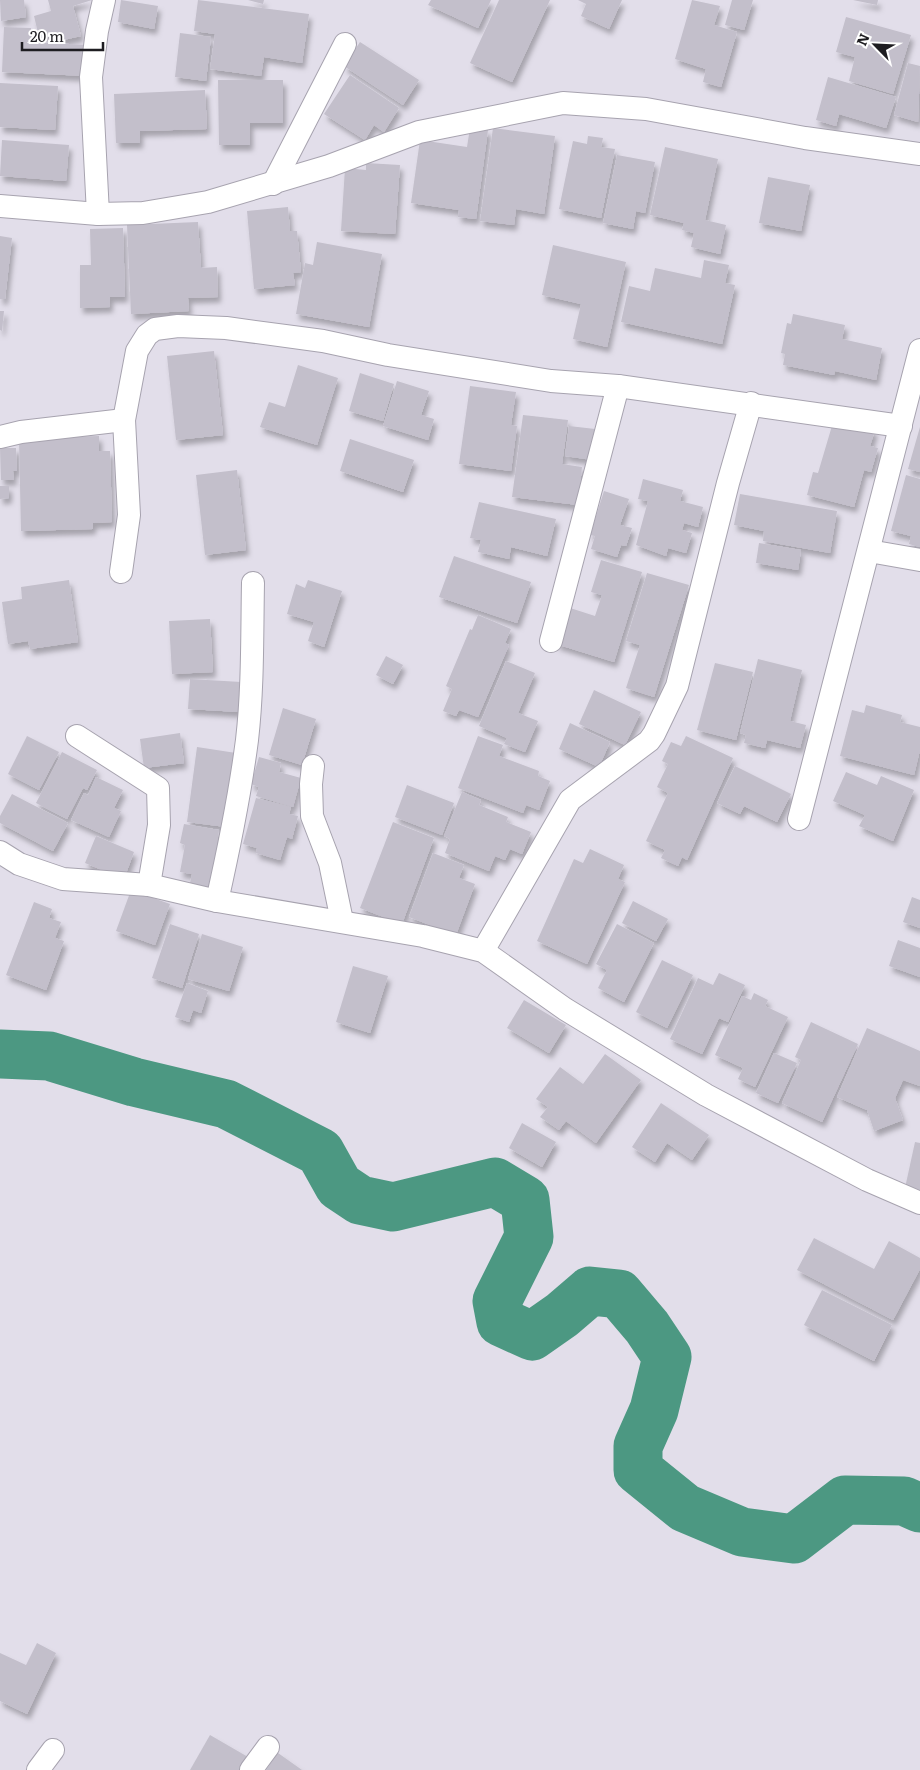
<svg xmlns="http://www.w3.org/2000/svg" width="920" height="1770" font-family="Literata,serif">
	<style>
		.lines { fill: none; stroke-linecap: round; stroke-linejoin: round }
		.river { stroke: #4c9882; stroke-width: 49 }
		.building { fill: #c3bfcb; filter: url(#shadow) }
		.street-casing { stroke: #a7a3af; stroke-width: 24 }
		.street { stroke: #fff; stroke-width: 22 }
	</style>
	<defs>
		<filter id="shadow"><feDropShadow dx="3" dy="5.5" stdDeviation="2.5" flood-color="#0004"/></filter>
	</defs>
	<rect width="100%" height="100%" fill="#e2deea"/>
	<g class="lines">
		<polyline class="river" points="0,1054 49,1056 134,1082 226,1104 320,1152 339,1186 360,1200 393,1207 495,1182 525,1200 529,1237 497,1301 501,1322 532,1336 562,1315 590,1291 619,1294 647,1327 667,1357 654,1410 638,1446 638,1470 685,1508 742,1532 794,1539 845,1500 904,1501 920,1508"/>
	</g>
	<g class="building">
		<polygon points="0,0 24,0 26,17 1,21"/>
		<polygon points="48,0 92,0 73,6 81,36 59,41 57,33 39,37 34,16 51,11"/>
		<polygon points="121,0 158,6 154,29 118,22"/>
		<polygon points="198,0 309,14 302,63 264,57 261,76 210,69 215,34 194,31"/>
		<polygon points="248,0 264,0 263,4"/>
		<polygon points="431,0 491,0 478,28 428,5"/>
		<polygon points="499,0 550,0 512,82 470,63"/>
		<polygon points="578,0 622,0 609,29 581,16 586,4"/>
		<polygon points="692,0 720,6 714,25 737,32 721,87 703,82 706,69 675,59"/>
		<polygon points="732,0 753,0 744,30 725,25"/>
		<polygon points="853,0 878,0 877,5"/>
		<polygon points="846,17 911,35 893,94 849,81 855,57 836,52"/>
		<polygon points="4,27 31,28 31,42 88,45 86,76 2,72"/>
		<polygon points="180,33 211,37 206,81 175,77"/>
		<polygon points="360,42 419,80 403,105 344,66"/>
		<polygon points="908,63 920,66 918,122 894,115"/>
		<polygon points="350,75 399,108 384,132 374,125 365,140 324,114"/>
		<polygon points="828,77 896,97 886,128 839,114 836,126 816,120"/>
		<polygon points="218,80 283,80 283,123 250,123 250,145 219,145"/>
		<polygon points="0,83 58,86 55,130 0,127"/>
		<polygon points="205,90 207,129 140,131 140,143 116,143 114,94"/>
		<polygon points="470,128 488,130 476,219 458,217 459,210 411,203 420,140 467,147"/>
		<polygon points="493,128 555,136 544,214 516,209 514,225 480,221"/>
		<polygon points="588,136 603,138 601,147 615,149 601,218 559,209 573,141 587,144"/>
		<polygon points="2,140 69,145 66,181 0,176"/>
		<polygon points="665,147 718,159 705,220 726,225 720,254 691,247 694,233 682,230 684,223 650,215"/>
		<polygon points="617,155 655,162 645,213 636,211 633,229 603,223"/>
		<polygon points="366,163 400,165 395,234 341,231 345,168 366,170"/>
		<polygon points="768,177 810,185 801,231 759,223"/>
		<polygon points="288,207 290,231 297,231 301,272 293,273 295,285 254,289 247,211"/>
		<polygon points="198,222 201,268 217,267 218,297 188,298 189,311 131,314 127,225"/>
		<polygon points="123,228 125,297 110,297 110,307 80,308 80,265 91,265 90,229"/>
		<polygon points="0,236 12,238 5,299 0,299"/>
		<polygon points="317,242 382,254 369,327 296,314 305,263 313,265"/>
		<polygon points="553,245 626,262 607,347 573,339 581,304 542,295"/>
		<polygon points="704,260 729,265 725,283 735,285 722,344 621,322 629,286 650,291 655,268 701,278"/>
		<polygon points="0,311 4,311 2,331 0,330"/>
		<polygon points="793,314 845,325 842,339 882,348 876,380 835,371 834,375 783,365 785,354 781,353 787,323 791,324"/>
		<polygon points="214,351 223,435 176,440 167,356"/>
		<polygon points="298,365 338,378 317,445 260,427 269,402 285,407"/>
		<polygon points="360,373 394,384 383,421 349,411"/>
		<polygon points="397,381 429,391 421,415 434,419 428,440 383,426"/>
		<polygon points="470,386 516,392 511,425 517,426 511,471 459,464"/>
		<polygon points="523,415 568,420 562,464 582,467 578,505 512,497"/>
		<polygon points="834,419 875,430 870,446 878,448 871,472 864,470 854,507 807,495 813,472 818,473"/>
		<polygon points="569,426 595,429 592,460 565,456"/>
		<polygon points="920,427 920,472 908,469"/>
		<polygon points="99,436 99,451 110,451 112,522 93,523 93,529 21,531 19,438"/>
		<polygon points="350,439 414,460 403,492 340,471"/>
		<polygon points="0,448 16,448 17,471 13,471 14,480 1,480"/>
		<polygon points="237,470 246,550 205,555 196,475"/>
		<polygon points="906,475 920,479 920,547 909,544 911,536 891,531"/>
		<polygon points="643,479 683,490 680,501 703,507 698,527 684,523 682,530 692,533 686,553 668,548 666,556 636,545 648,501 638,499"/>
		<polygon points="0,486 9,486 9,498 0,499"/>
		<polygon points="604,491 629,499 620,525 632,528 626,546 621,545 617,557 591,549 595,536 590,535"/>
		<polygon points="740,494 837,511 830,553 763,541 764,531 734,525"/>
		<polygon points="479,502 556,519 547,556 511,547 509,559 478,552 481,540 470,538"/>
		<polygon points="759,543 801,550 798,570 756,563"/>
		<polygon points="454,556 531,582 517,623 439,597"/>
		<polygon points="601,560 642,572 614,662 556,644 567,607 595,616 602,595 591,592"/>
		<polygon points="647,573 689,585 654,697 626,688 640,645 626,641"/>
		<polygon points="69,580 78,642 30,649 28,641 8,644 2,602 22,599 21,587"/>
		<polygon points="308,580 342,591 324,647 308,641 314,622 287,614 296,584 305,588"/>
		<polygon points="478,615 511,629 505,643 509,645 478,717 459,710 456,716 443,711 452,689 446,686 470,629 472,630"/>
		<polygon points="210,619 213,672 172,674 169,621"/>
		<polygon points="386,656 403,665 393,684 376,675"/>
		<polygon points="758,659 802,670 790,721 806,725 800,748 767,740 765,748 744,743 746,735 740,733"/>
		<polygon points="506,661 535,673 518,713 538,721 525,752 504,744 507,738 479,726"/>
		<polygon points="715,663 753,672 736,740 697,730"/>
		<polygon points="190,679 241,682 239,712 188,709"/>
		<polygon points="594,690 641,712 625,745 579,724"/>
		<polygon points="866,705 902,715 900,722 920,727 920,750 914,775 840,756 852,710 864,713"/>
		<polygon points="283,708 316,719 302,765 269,755"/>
		<polygon points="570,723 610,742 599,767 559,749"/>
		<polygon points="180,733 184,763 144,768 140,739"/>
		<polygon points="27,736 59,752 39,790 8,774"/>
		<polygon points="478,736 503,745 499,756 539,771 538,776 550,781 539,810 526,805 523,813 458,788"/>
		<polygon points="686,736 733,758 687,860 682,857 678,866 661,858 665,850 646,841 668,793 657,787 668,764 662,761 671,742 681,746"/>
		<polygon points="197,747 236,753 226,827 187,822"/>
		<polygon points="62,752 97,770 87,790 83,788 67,819 36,803"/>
		<polygon points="259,757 281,763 279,772 301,778 293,807 256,796 259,787 251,784"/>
		<polygon points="735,766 791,794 777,822 744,806 740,814 717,803"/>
		<polygon points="846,772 877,785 881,776 914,790 893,841 859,826 865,815 833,801"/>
		<polygon points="96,777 123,790 114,808 121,811 109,837 71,820 84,793 88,795"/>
		<polygon points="407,785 454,803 442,835 395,817"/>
		<polygon points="462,792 481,800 479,805 508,817 506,822 531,832 522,854 510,849 505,860 495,856 489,871 445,853 450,839 444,836"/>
		<polygon points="12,794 68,823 53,851 0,823 0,816"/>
		<polygon points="256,798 291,807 289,814 298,816 292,839 287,837 280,860 256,853 257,848 243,844"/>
		<polygon points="393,822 434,838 402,924 360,908"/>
		<polygon points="184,824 219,830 217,844 221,844 210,887 190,883 192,874 180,872 185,845 180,843"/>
		<polygon points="96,836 134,852 124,879 85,863"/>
		<polygon points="590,849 624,865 618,879 625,882 587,964 537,941 574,859 583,863"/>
		<polygon points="433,853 464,865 459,878 475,884 456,935 409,917"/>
		<polygon points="131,890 170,904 155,945 116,931"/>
		<polygon points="912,897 920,900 920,928 903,922"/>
		<polygon points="633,901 668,919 656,941 622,923"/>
		<polygon points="34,902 52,909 49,918 61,922 55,938 64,941 46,990 6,975"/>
		<polygon points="170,924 199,934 182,988 152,978"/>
		<polygon points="617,924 654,943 624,1002 598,988 607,970 596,964"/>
		<polygon points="202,934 243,947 229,991 188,979"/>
		<polygon points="898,940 920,948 920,977 889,966"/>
		<polygon points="662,960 693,975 667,1028 636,1012"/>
		<polygon points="353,966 388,976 370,1033 336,1022"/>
		<polygon points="719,973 745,985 728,1022 719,1018 702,1054 670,1039 698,978 713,985"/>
		<polygon points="187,983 208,991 201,1013 193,1010 189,1022 175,1017"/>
		<polygon points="754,993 768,1000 765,1006 788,1017 755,1087 738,1079 743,1068 715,1055 742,996 751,1000"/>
		<polygon points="524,1000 566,1025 549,1053 507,1028"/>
		<polygon points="811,1022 858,1044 822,1122 782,1103 801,1060 795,1057"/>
		<polygon points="867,1028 920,1051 920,1086 903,1080 895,1098 903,1120 874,1131 867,1110 837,1097"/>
		<polygon points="774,1053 797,1063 778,1103 756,1093"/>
		<polygon points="605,1054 641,1080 596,1143 566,1121 559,1130 540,1117 548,1107 536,1099 560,1067 583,1084"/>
		<polygon points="661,1103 709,1135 692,1160 667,1143 655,1162 632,1147"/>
		<polygon points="522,1123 556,1142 542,1167 509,1148"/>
		<polygon points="915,1142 920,1143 920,1191 905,1188"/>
		<polygon points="814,1238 874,1269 889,1241 920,1258 920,1269 893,1320 797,1270"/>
		<polygon points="822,1290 892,1325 874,1361 804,1325"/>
		<polygon points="37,1643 56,1653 27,1714 0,1701 0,1653 26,1665"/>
		<polygon points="210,1735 248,1757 240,1770 190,1770"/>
		<polygon points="278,1753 302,1770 266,1770"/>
	</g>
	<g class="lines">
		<defs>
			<g id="street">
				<polyline points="273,184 345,44"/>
				<polyline points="0,206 98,214 143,213 208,202 329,166 419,132 563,103 646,109 805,138 920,154"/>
				<polyline points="98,214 91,77 97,31 104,0"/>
				<polyline points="0,437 21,432 124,420"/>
				<polyline points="869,551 920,560"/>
				<polyline points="121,572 129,515 124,420 137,351 147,335 155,329 178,326 226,328 323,341 388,355 551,381 618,386 901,426"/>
				<polyline points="551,641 618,386"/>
				<polyline points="77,736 158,788 159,825 149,885"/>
				<polyline points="313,766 311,784 312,816 330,863 342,921"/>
				<polyline points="799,819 920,350"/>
				<polyline points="0,852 19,864 63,879 149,885 217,901 423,936 483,951 565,1009 706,1095 867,1180 920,1203"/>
				<path d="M217 901C229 848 240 794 247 740 253 688 252 635 253 583"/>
				<polyline points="483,951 570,800 649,741 654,734 677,686 728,483 751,403"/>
				<polyline points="38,1770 53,1750"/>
				<polyline points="251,1770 268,1747"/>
			</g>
		</defs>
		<use href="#street" class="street-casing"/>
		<use href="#street" class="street"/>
	</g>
	<g transform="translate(875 45) rotate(294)" stroke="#ffffff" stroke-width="4" paint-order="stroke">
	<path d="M0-4L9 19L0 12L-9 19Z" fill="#1e1d21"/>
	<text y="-8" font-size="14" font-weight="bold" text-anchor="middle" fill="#1e1d21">N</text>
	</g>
	<path d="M22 42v8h81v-8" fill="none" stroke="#1e1d21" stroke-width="2.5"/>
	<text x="30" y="42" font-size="15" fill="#1e1d21" stroke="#ffffff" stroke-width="4" paint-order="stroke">20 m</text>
</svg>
